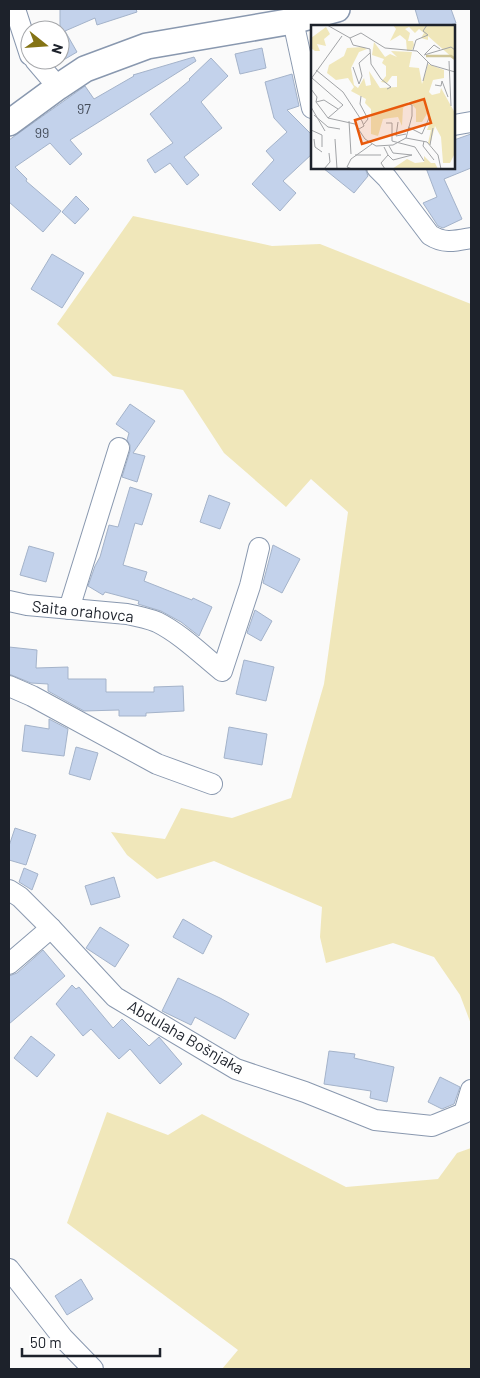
<svg xmlns="http://www.w3.org/2000/svg" width="480" height="1378" font-family="Barlow,sans-serif">
	<style>
		.green { fill: #f0e7ba }
		.building { fill: #c3d2eb; stroke: #a4b3ca }
		.lines { fill: none; stroke-linecap: round; stroke-linejoin: round }
		.minor-casing { stroke: #8998af; stroke-width: 22 }
		.tertiary-casing { stroke: #8998af; stroke-width: 28 }
		.minor { stroke: #fff; stroke-width: 20 }
		.tertiary { stroke: #fff; stroke-width: 25 }
		.labels { text-anchor: middle; stroke-width: 4.5; stroke-linejoin: round; paint-order: stroke }
		.number-label { font-size: 14px; fill: #464e5b }
		.street-label { font-size: 16px; fill: #1d222b; stroke: #fff }
		.inset-river { fill: none; stroke: #d0c698; stroke-width: 2.5 }
		.inset-road { fill: none; stroke: #a2a4a7; stroke-width: 1 }
		.view { fill: #e8590c; fill-opacity: 0.15; stroke: #e8590c; stroke-width: 2.5 }
		.inset-edge { fill: none; stroke: #1d222b; stroke-width: 2.5 }
	</style>
	<rect width="100%" height="100%" fill="#fafafa"/>
	<g class="green">
		<polygon points="133,216 272,246 320,244 471,304 471,1024 460,995 434,957 393,943 326,963 320,937 322,907 214,861 157,879 127,855 111,832 165,839 181,808 232,818 291,798 324,684 348,512 311,479 286,507 224,453 183,390 113,376 57,324"/>
		<polygon points="107,1112 168,1135 202,1114 346,1187 438,1179 457,1153 471,1148 471,1369 222,1369 238,1350 67,1223"/>
	</g>
	<g class="building">
		<polygon points="60,9 136,9 137,12 97,25 95,18 65,31 77,52 60,62"/>
		<polygon points="415,9 451,9 456,23 447,26 420,26"/>
		<polygon points="262,48 266,68 240,74 235,54"/>
		<polygon points="194,57 196,61 70,140 82,154 70,165 50,143 15,167 27,179 26,181 61,211 43,232 9,202 9,140 85,86 94,99 134,76 133,75"/>
		<polygon points="211,58 228,76 201,102 222,128 184,157 199,175 187,185 170,163 155,173 147,160 173,143 150,114 190,80 189,79"/>
		<polygon points="292,74 299,106 287,110 312,135 312,154 283,181 296,193 280,211 252,184 274,160 266,151 287,132 274,118 265,82"/>
		<polygon points="471,134 471,168 444,179 462,219 443,228 438,226 423,203 437,197 426,168 454,168 454,140"/>
		<polygon points="323,168 365,168 368,176 354,193"/>
		<polygon points="76,196 89,209 75,224 62,212"/>
		<polygon points="52,254 84,273 62,308 31,289"/>
		<polygon points="130,404 155,421 133,453 145,456 137,482 122,477 130,451 130,445 127,440 129,433 116,424"/>
		<polygon points="130,487 152,494 142,525 135,523 123,565 147,572 144,581 192,600 193,598 212,607 199,636 181,622 161,611 138,604 139,601 105,592 103,595 88,586 95,566 100,557 109,525 118,527"/>
		<polygon points="209,495 230,503 220,529 200,522"/>
		<polygon points="273,545 300,559 282,593 263,583"/>
		<polygon points="29,546 54,553 46,582 20,575"/>
		<polygon points="255,610 272,621 261,641 247,633"/>
		<polygon points="9,647 37,650 36,668 68,667 68,679 106,679 106,692 154,692 154,687 183,686 184,711 146,713 146,716 119,716 119,710 84,711 48,691 48,684 31,683 9,674"/>
		<polygon points="244,660 274,667 266,701 236,694"/>
		<polygon points="49,719 68,729 64,756 22,751 25,725 49,729"/>
		<polygon points="229,727 267,734 262,765 224,758"/>
		<polygon points="76,747 98,753 90,780 69,774"/>
		<polygon points="15,828 36,835 26,865 9,860 9,846"/>
		<polygon points="24,868 38,874 32,890 19,882"/>
		<polygon points="114,877 120,897 91,905 85,886"/>
		<polygon points="183,919 212,936 203,954 173,937"/>
		<polygon points="100,927 129,945 115,967 86,948"/>
		<polygon points="43,950 65,976 9,1024 9,976 17,973"/>
		<polygon points="178,978 220,998 249,1014 235,1039 195,1017 191,1025 162,1011"/>
		<polygon points="72,985 76,989 79,987 113,1028 122,1019 149,1046 159,1037 182,1064 160,1084 130,1049 119,1059 91,1029 83,1036 56,1004"/>
		<polygon points="31,1036 55,1055 37,1077 14,1058"/>
		<polygon points="329,1051 355,1054 354,1058 394,1067 387,1102 370,1098 371,1091 324,1084"/>
		<polygon points="440,1077 460,1087 454,1104 442,1109 428,1102"/>
		<polygon points="81,1279 93,1299 67,1315 55,1296"/>
	</g>
	<g class="lines">
		<defs>
			<g id="minor">
				<polyline points="15,9 30,55"/>
				<polyline points="293,21 312,108"/>
				<polyline points="35,60 58,87"/>
				<polyline points="454,125 471,122"/>
				<path d="M377 168 387 178 430 235C444 244 455 241 471 238"/>
				<path d="M9 601 27 605 127 614C137 616 147 618 157 622 181 634 201 654 222 671L250 586 259 548"/>
				<polyline points="69,609 119,448"/>
				<polyline points="9,686 32,696 157,764 212,784"/>
				<polyline points="9,890 20,897 51,928 115,997 236,1069 305,1092 375,1120 432,1126 464,1113 471,1090"/>
				<polyline points="9,964 51,928"/>
				<polyline points="9,1269 63,1338 93,1369"/>
			</g>
			<polyline id="tertiary" points="9,123 58,87 85,69 147,46 293,21 337,9"/>
		</defs>
		<use href="#minor" class="minor-casing"/>
		<use href="#tertiary" class="tertiary-casing"/>
		<use href="#minor" class="minor"/>
		<use href="#tertiary" class="tertiary"/>
	</g>
	<g class="labels">
		<g class="number-label">
			<text x="84" y="114">97</text>
			<text x="42" y="138">99</text>
		</g>
		<g class="street-label">
			<text transform="translate(83 611) rotate(6)" y="6">Saita orahovca</text>
			<text transform="translate(186 1037) rotate(30)" y="6">Abdulaha Bošnjaka</text>
		</g>
	</g>
	<g transform="translate(311 25)">
		<rect width="144" height="144" fill="#fafafa"/>
		<path d="M82 0H144V35L117 11V15L110 13 113 8 108 4 104 8 98 2 94 4 99 8 97 16H102L103 20 101 25 96 26 95 15 89 10 79 16 85 4ZM15 2 19 9 13 14 15 21 6 19 9 26H4L0 23V13ZM63 17 74 32 79 29 86 32 80 26 101 27 98 42 108 43 111 59 117 39 133 45V53L122 55 118 67 121 70 129 68 130 63 144 88V128L139 138H132L130 112 124 101 119 120 117 118 120 105H116L119 97 117 87 111 97H105V84L98 76 92 83 91 101 87 92 72 94 67 111 60 109V84L54 78 55 74 40 66 43 62 37 53 25 55 16 48 18 40 33 31 36 23 52 22 56 24 48 27 40 43 43 60 47 63 53 53 55 61 60 60 58 46 69 63 86 62V51H81L76 58 70 57 75 51V41L71 38 73 34 61 30ZM113 131 120 138H124L127 144H81L96 134 104 138 113 137Z" fill="#f0e7ba"/>
		<path class="inset-river" d="M115 31H140L144 34"/>
		<path class="inset-road" d="M16 0 39 13M39 13 50 8 74 23 106 26 120 40 144 47M39 13 42 20 59 24 60 39 70 54 80 62 76 64M102 25 105 15 117 10 112 6 116 0M114 29 123 20 129 24M113 30 140 22 144 25M138 36 140 81M42 42 48 59 51 51 48 38 59 28M5 45 32 67 51 96 53 101 48 104M1 53 32 80 17 93M0 54 31 11M112 56 117 37M124 60 130 61 131 56 137 72M0 64 6 72 5 77M50 71 49 79 57 94 53 99M5 77 17 93 44 99 54 114 65 121 82 120 95 113 116 117 127 130 130 144M5 77 13 75 27 84M0 82 14 106M3 90 17 102 29 104M38 96 40 129M87 97 85 111 95 109M75 98H81V116L104 122 113 136M97 102 111 109 118 93M0 105 11 110V122M95 113 101 91V80L98 79M3 114 4 122 11 127M24 114 26 144M113 116 112 121 123 135M119 120 122 103M73 122 77 130 70 138 74 144M44 130H70M77 130 82 135 101 130 82 128 78 121M13 144 19 137 18 128M41 144 36 142 40 134 61 119"/>
		<path class="view" d="M113 74 120 98 51 119 44 95Z"/>
		<rect width="144" height="144" class="inset-edge"/>
	</g>
	<rect width="480" height="1378" fill="none" stroke="#1d222b" stroke-width="20"/>
	<g transform="translate(45 45) rotate(107)"><circle r="24" fill="#ffffff" stroke="#a5a7aa"/>
	<path d="M0-4L9 19L0 12L-9 19Z" fill="#847314"/>
	<text y="-8" font-size="14" font-weight="bold" text-anchor="middle" fill="#1d222b">N</text>
	</g>
	<path d="M22 1348v8h138v-8" fill="none" stroke="#1d222b" stroke-width="2.5"/>
	<text x="30" y="1348" font-size="15" fill="#1d222b" stroke="#ffffff" stroke-width="4" paint-order="stroke">50 m</text>
</svg>
